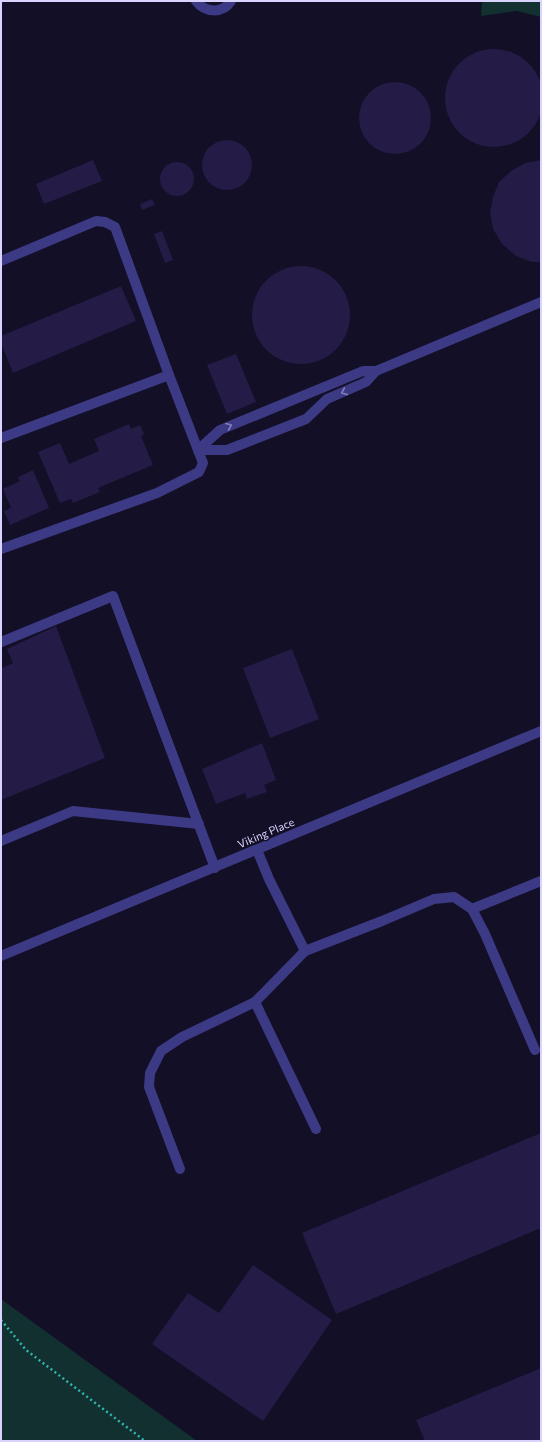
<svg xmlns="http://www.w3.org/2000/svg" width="542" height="1442" font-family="Commissioner,sans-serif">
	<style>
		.green { fill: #12302f }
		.building { fill: #241b47 }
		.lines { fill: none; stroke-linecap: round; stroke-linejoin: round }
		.path { stroke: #2fb8b0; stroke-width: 2.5; stroke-dasharray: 2 3; stroke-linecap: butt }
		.lane { stroke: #3d3a85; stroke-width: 10 }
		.street { stroke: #3d3a85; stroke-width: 10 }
		.oneway { stroke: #837fbc }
		.labels { text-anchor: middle; stroke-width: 3; stroke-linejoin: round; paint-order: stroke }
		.street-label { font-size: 11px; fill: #d9d4ff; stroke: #130f26 }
	</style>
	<rect width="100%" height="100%" fill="#130f26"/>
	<g class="green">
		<polygon points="482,1 541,1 541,17 517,11 481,16"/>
		<polygon points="1,1299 197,1441 1,1441"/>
	</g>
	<g class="building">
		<circle cx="494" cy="98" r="49"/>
		<circle cx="395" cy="118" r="36"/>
		<circle cx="227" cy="165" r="25"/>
		<polygon points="93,160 102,181 44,204 36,184"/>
		<polygon points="541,160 541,262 532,262 516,256 502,244 493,229 490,213 493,197 499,182 511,171 525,163"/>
		<circle cx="177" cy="179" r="17"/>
		<polygon points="152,199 155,205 142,210 140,204"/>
		<polygon points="162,231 173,260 165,263 154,234"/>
		<circle cx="301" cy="315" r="49"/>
		<polygon points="121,286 136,321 13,373 1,343 1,336"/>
		<polygon points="236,354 256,402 227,414 207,365"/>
		<polygon points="129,424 131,429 140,425 144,434 141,436 153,465 98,488 100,492 73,503 71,499 60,503 38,452 60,443 69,464 99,451 94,439"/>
		<polygon points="33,470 49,508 10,525 4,511 11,508 3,489 20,481 18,477"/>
		<polygon points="56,626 105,758 1,800 1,668 13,663 7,649"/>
		<polygon points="292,649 319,719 270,738 243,668"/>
		<polygon points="262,743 276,780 264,785 267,792 247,799 245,793 216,804 202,769"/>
		<polygon points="541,1133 541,1228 336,1314 302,1233"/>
		<polygon points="253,1265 332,1320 263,1421 152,1344 188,1293 219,1313"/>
		<polygon points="541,1368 541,1441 425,1441 416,1420"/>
	</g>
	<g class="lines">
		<polyline class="path" points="1,1320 26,1350 145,1441"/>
		<g class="lane">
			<path d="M196 1C205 13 223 14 231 1"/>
			<polyline points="1,261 96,221 105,222 115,227 169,375 203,463 199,472 157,493 1,549"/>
			<polyline points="1,438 169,375"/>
			<polyline points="198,450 220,430 363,371 376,371 541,302"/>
			<polyline points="198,450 227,450 306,419 327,399 366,382 376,371"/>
			<polyline points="1,642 113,596 215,868"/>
			<polyline points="1,841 73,811 199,824"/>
			<polyline points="257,850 269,879 305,951 382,921 434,899 454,897 472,909 485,934 535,1050"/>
			<polyline points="472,909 541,881"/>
			<polyline points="255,1002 316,1129"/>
			<polyline points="180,1169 149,1087 150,1073 161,1051 182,1037 255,1002 305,951"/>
		</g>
		<polyline class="street" points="1,956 541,731"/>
	</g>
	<defs><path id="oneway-chevron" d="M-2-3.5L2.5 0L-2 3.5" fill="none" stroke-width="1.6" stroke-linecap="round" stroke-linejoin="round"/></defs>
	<g class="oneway">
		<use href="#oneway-chevron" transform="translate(344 392) rotate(157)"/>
		<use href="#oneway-chevron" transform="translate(229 426) rotate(-22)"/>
	</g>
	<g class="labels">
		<g class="street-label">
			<text transform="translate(266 833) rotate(-23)" y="4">Viking Place</text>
		</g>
	</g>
	<rect width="542" height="1442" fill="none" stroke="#d9d4ff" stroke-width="4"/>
</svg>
